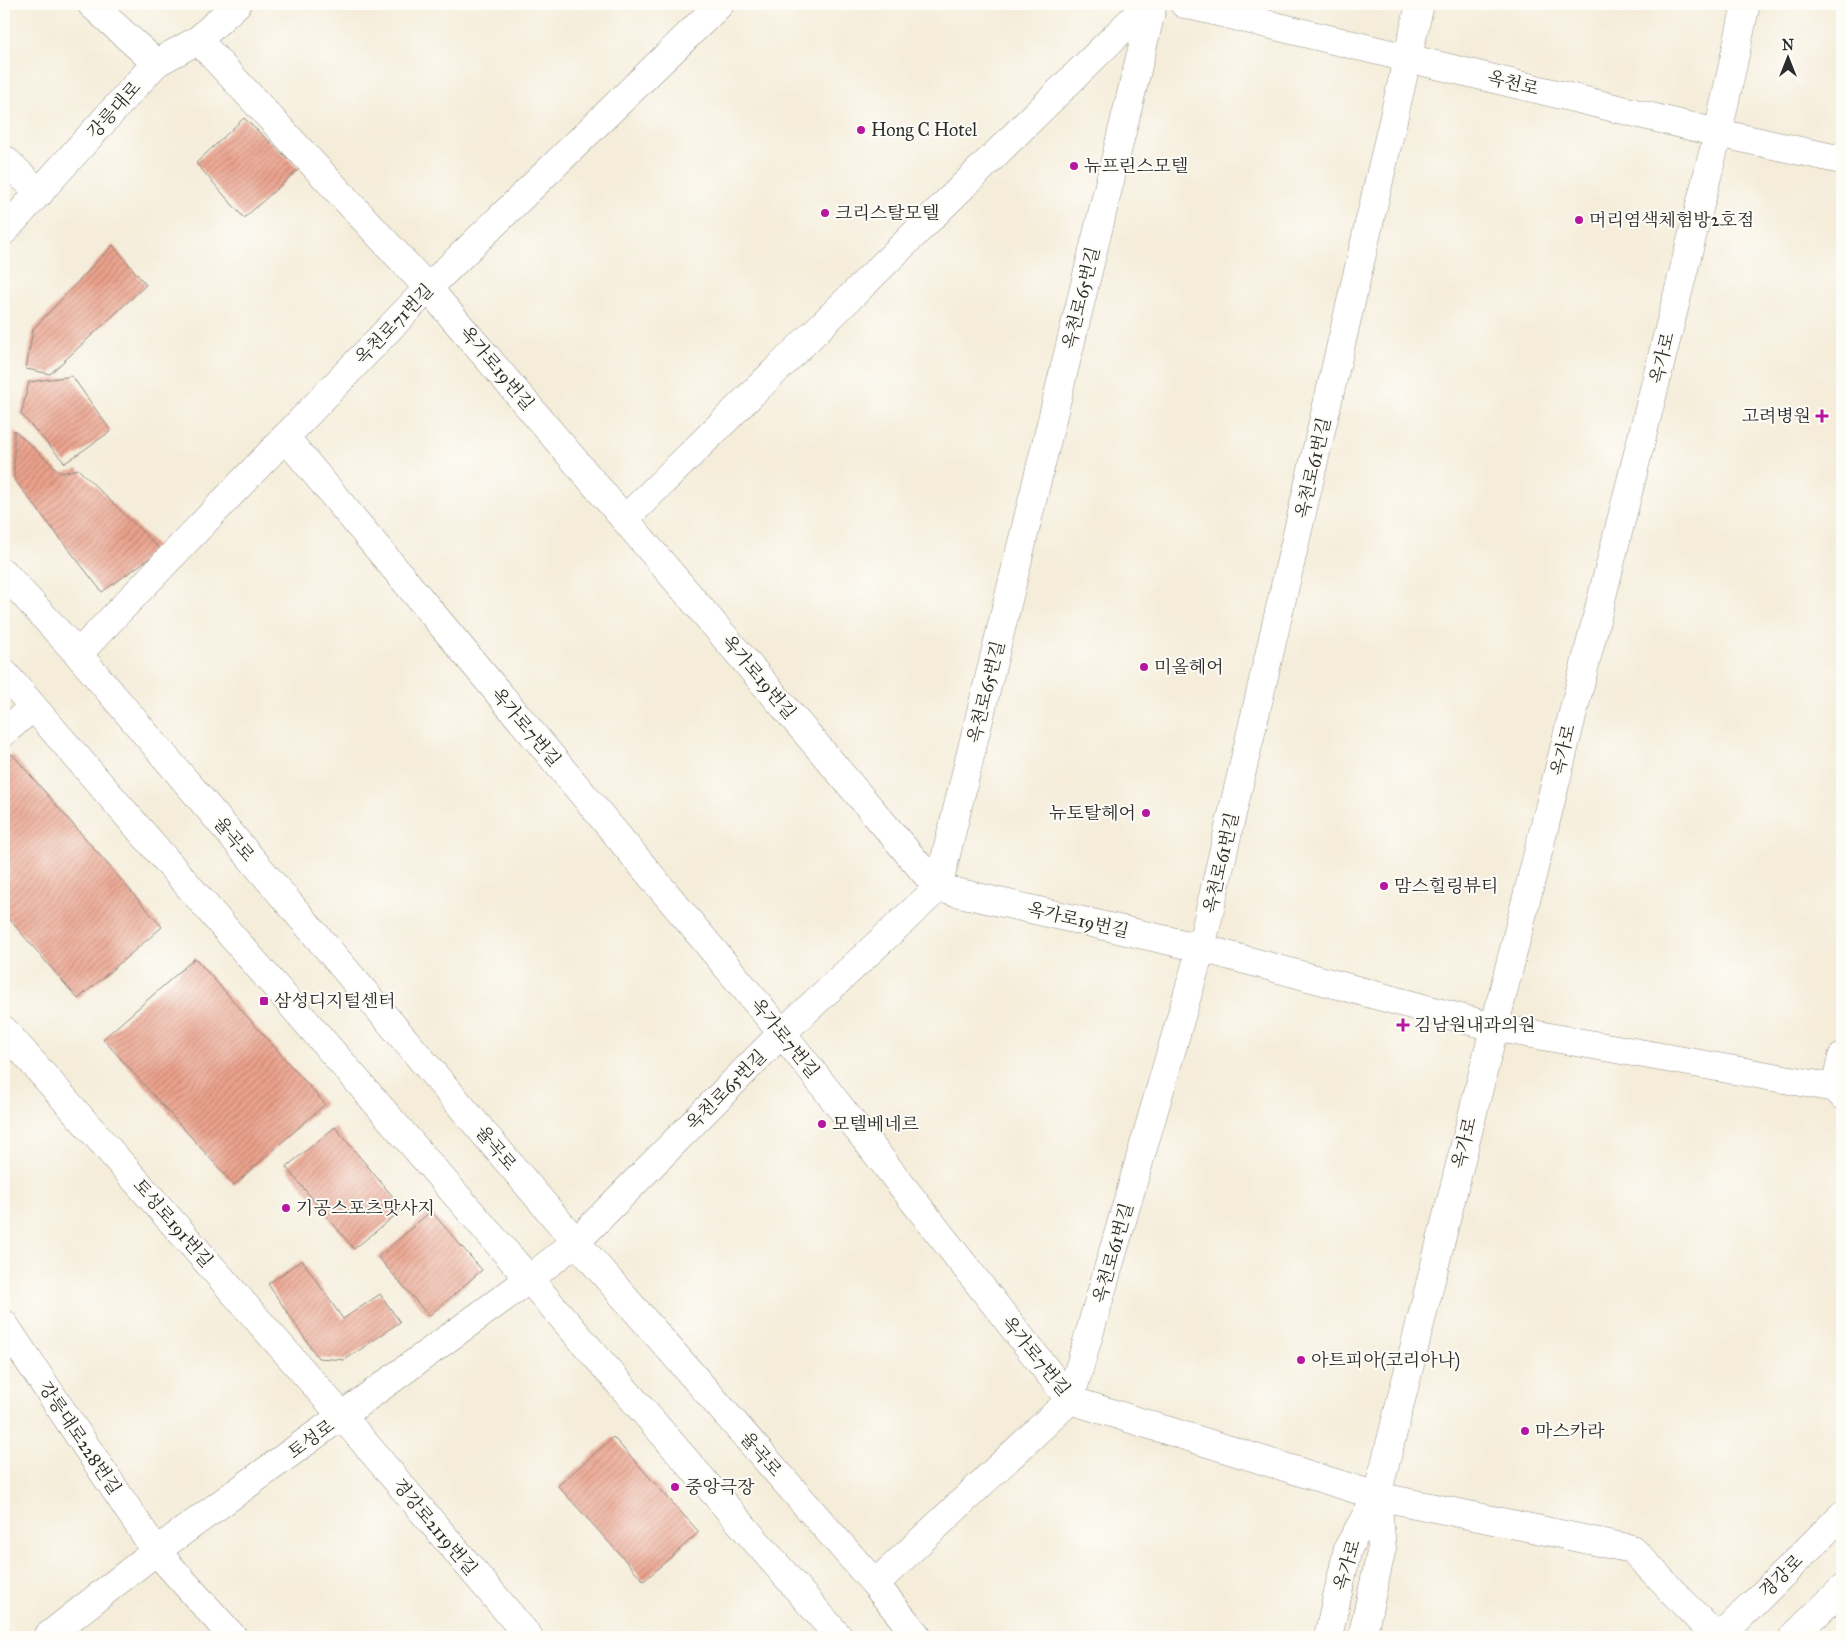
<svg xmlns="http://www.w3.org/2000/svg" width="1846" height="1641" font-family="'IM FELL Great Primer','Noto Serif KR',serif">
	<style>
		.building { fill: url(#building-hatch) }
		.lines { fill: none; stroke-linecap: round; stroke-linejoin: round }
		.minor-casing { stroke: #908c82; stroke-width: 29 }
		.minor { stroke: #fff; stroke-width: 28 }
		.poi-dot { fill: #b5179e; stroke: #fdfcf7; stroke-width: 2 }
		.labels { text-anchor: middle; stroke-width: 4; stroke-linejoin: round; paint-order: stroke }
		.street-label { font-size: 18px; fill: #2b2b2b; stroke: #fdfcf7 }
		.poi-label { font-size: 18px; fill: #2b2b2b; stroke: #fdfcf7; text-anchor: start }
	</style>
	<defs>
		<pattern id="building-hatch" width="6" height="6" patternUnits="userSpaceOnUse" patternTransform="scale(1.25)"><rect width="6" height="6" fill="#eba28c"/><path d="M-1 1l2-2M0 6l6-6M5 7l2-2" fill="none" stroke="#bf8473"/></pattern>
	</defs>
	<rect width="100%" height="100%" fill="#fdfcf7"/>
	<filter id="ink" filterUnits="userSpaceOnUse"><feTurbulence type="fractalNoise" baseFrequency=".02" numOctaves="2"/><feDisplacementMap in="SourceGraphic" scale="10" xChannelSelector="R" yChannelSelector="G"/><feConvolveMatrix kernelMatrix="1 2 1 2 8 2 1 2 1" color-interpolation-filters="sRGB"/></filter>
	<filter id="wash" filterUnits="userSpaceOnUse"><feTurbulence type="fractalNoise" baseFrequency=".0096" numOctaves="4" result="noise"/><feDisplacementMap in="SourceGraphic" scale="20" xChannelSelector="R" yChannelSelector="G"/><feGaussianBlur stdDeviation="1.12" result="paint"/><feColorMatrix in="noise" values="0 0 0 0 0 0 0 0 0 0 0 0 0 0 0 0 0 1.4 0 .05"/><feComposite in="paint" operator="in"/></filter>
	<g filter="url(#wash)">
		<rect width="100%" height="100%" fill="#f5edda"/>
		<g id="blocks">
			<g class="building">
				<polygon points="244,118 299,169 244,218 196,163"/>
				<polygon points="113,245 146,285 50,374 26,369 33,329"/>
				<polygon points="72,376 111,431 65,463 21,414 29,382"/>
				<polygon points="14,430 61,473 78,469 161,550 102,592 14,479"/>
				<polygon points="12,754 162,927 78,999 4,913 4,761"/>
				<polygon points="195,958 325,1104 234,1185 103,1039"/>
				<polygon points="335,1127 403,1209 354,1249 286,1167"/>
				<polygon points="431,1211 482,1270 429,1316 378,1257"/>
				<polygon points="302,1260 343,1319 380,1294 400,1322 345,1360 318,1358 268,1284"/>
				<polygon points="613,1437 699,1532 644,1581 558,1486"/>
			</g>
		</g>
	</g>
	<g filter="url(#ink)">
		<use href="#blocks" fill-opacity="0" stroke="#908c82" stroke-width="1"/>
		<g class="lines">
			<defs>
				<g id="minor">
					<polyline points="91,4 156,63"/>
					<polyline points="1184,4 1718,133 1842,160"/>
					<polyline points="198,40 428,288 938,888 1201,948 1493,1027 1835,1088 1842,1095"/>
					<polyline points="4,159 40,193"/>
					<polyline points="4,231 156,63 198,40 237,4"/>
					<polyline points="285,437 782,1033 1070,1400 1377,1496 1632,1549 1716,1637"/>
					<polyline points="625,519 1148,4"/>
					<polyline points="4,573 78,654 576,1242 875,1584 918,1637"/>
					<polyline points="78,654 428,288 720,4"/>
					<polyline points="4,673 839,1637"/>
					<polyline points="4,732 33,707"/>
					<polyline points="4,1030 342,1416 529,1637"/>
					<polyline points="1835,1088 1842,1057"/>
					<polyline points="4,1324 156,1551 233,1637"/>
					<polyline points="875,1584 1070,1400 1201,948 1420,4"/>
					<polyline points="47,1637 156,1551 528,1280 576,1242 782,1033 938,888 1153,4"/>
					<polyline points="1328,1637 1348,1548 1377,1496 1718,133 1746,4"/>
					<polyline points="1362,1637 1382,1548 1377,1496"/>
					<polyline points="1720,1637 1842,1515"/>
					<polyline points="1793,1637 1842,1589"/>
				</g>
			</defs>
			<use href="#minor" class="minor-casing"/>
			<use href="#minor" class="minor"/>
		</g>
	</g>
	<g class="poi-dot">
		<circle cx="861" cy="130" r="5"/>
		<circle cx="1074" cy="166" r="5"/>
		<circle cx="825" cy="213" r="5"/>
		<circle cx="1579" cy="220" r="5"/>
		<path d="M1819.5 408.5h5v5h5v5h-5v5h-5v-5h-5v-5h5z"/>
		<circle cx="1144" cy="667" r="5"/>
		<circle cx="1146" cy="813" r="5"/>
		<circle cx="1384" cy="886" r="5"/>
		<rect x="259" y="996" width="10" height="10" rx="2.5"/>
		<path d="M1400.5 1017.5h5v5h5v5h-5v5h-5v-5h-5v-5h5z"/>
		<circle cx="822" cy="1124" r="5"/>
		<circle cx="286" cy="1208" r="5"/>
		<circle cx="1301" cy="1360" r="5"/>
		<circle cx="1525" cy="1431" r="5"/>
		<circle cx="675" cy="1487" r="5"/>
	</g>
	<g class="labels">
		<g class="street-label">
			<text transform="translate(1513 83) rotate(14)" y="6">옥천로</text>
			<text transform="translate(114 110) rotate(-48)" y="6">강릉대로</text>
			<text transform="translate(1081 298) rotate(-76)" y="6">옥천로65번길</text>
			<text transform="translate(394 324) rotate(-46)" y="6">옥천로71번길</text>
			<text transform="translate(1662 358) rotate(-76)" y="6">옥가로</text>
			<text transform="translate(497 368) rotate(50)" y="6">옥가로19번길</text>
			<text transform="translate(1313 468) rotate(-77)" y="6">옥천로61번길</text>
			<text transform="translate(759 677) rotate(50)" y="6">옥가로19번길</text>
			<text transform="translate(986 692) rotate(-76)" y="6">옥천로65번길</text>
			<text transform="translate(526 727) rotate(50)" y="6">옥가로7번길</text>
			<text transform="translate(1563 750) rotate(-76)" y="6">옥가로</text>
			<text transform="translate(234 839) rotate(50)" y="6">율곡로</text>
			<text transform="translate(1221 863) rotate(-77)" y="6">옥천로61번길</text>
			<text transform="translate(1078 920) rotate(13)" y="6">옥가로19번길</text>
			<text transform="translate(785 1038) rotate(51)" y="6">옥가로7번길</text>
			<text transform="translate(726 1090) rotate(-45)" y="6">옥천로65번길</text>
			<text transform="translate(1464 1143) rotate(-76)" y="6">옥가로</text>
			<text transform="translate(496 1148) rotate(50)" y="6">율곡로</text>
			<text transform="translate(173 1223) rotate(49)" y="6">토성로191번길</text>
			<text transform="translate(1113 1253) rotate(-74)" y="6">옥천로61번길</text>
			<text transform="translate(1036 1356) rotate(51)" y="6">옥가로7번길</text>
			<text transform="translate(80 1438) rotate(56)" y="6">강릉대로228번길</text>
			<text transform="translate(311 1439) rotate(-36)" y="6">토성로</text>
			<text transform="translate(761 1454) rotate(49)" y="6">율곡로</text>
			<text transform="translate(435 1527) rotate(50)" y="6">경강로2119번길</text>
			<text transform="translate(1347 1565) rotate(-73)" y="6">옥가로</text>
			<text transform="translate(1781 1576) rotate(-45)" y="6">경강로</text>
		</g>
		<g class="poi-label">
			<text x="871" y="136">Hong C Hotel</text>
			<text x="1084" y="172">뉴프린스모텔</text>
			<text x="835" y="219">크리스탈모텔</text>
			<text x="1589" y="226">머리염색체험방2호점</text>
			<text x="1811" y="422" text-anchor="end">고려병원</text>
			<text x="1154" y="673">미올헤어</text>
			<text x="1136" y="819" text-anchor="end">뉴토탈헤어</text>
			<text x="1394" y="892">맘스힐링뷰티</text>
			<text x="274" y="1007">삼성디지털센터</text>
			<text x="1414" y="1031">김남원내과의원</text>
			<text x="832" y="1130">모텔베네르</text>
			<text x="296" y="1214">기공스포츠맛사지</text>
			<text x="1311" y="1366">아트피아(코리아나)</text>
			<text x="1535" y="1437">마스카라</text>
			<text x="685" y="1493">중앙극장</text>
		</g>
	</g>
	<rect width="1846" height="1641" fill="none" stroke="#fdfcf7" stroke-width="20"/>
	<g transform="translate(1788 58)" stroke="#fdfcf7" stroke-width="4" paint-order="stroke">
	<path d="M0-4L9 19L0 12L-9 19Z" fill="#2b2b2b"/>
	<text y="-8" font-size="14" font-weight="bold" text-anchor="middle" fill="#2b2b2b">N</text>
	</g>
</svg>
